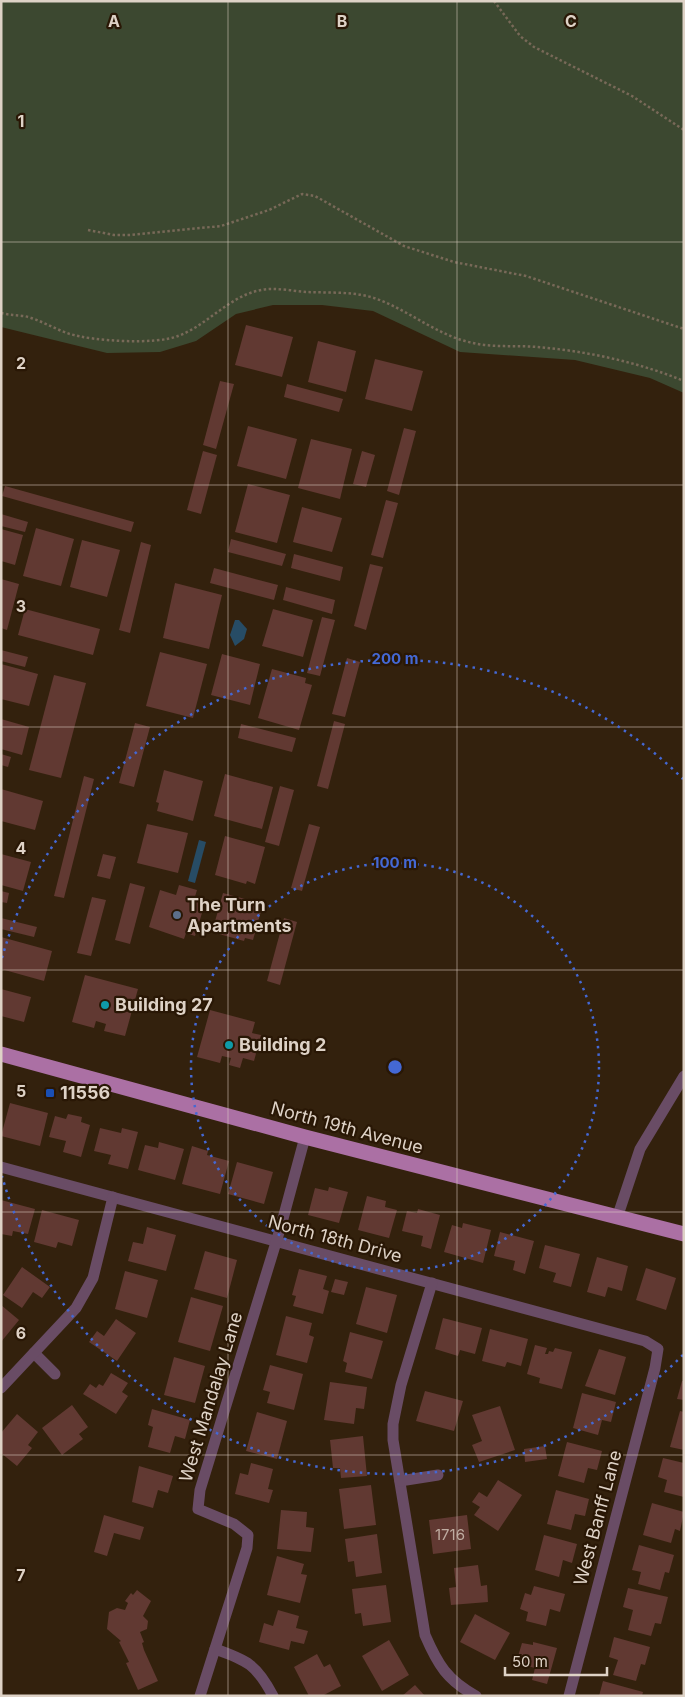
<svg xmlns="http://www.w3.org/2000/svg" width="685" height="1697" font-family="Inter,sans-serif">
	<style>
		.green { fill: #3c4830 }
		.water { fill: #274c65 }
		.building { fill: #613932 }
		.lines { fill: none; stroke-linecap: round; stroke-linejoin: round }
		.path { stroke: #786958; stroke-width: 2.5; stroke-dasharray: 2.5 2.5; stroke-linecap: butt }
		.street { stroke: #694c65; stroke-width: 11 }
		.primary { stroke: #ab70a4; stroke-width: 15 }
		.grid { fill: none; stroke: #ded2c6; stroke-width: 1; stroke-opacity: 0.55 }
		.ring { fill: none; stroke: #4468d4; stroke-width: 2.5; stroke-dasharray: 2.5 5 }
		.service-dot { fill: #5c6f8a; stroke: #291705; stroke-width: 2 }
		.culture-dot { fill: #0f9aa8; stroke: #291705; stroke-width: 2 }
		.transit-dot { fill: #1a4fb4; stroke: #291705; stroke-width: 2 }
		.labels { text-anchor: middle; stroke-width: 4.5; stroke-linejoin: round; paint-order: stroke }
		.number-label { font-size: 15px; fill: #bfaca1 }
		.poi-label { font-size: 18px; font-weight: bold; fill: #ded2c6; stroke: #291705; text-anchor: start }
		.street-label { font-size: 18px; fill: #ded2c6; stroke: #291705 }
		.grid-label { font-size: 16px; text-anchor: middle; font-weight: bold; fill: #ded2c6; stroke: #291705; stroke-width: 4.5; stroke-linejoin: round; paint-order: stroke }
		.centre { fill: #4468d4; stroke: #291705; stroke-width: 2.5 }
		.ring-label { font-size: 15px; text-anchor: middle; font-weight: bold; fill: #4468d4; stroke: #291705; stroke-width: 4.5; stroke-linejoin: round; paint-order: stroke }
	</style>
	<rect width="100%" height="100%" fill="#33210d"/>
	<polygon class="green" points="1,1 684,1 684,393 650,378 575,360 460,352 373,311 322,305 273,305 236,314 196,341 160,352 107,353 1,327"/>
	<g class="water">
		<polygon points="235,620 239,620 247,629 244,639 235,646 230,635"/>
		<polygon points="199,840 206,842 195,883 188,881"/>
	</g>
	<g class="building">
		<polygon points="246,325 293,337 282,377 235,365"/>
		<polygon points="318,341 356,351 346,392 308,382"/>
		<polygon points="375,359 423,371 412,411 365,399"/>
		<polygon points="220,381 234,384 216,449 203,445"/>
		<polygon points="287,384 343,399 339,412 284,397"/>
		<polygon points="248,426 297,439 286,479 237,466"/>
		<polygon points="404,428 416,431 399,495 387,491"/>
		<polygon points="311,439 352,449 340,499 298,488"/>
		<polygon points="203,451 217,455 201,514 187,510"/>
		<polygon points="362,451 375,455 366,487 353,484"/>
		<polygon points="248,484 290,495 277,543 235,532"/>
		<polygon points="5,486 134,522 131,532 2,496"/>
		<polygon points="386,500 398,503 383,558 371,555"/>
		<polygon points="302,507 342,518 332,552 293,542"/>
		<polygon points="1,514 28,522 25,532 1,526"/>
		<polygon points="36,528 74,539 61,586 23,576"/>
		<polygon points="1,529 23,535 15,565 1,561"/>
		<polygon points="231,539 286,554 282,566 228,552"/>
		<polygon points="82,540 120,550 107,597 70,587"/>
		<polygon points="141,542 151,545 130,633 119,630"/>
		<polygon points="294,554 343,567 340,581 291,568"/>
		<polygon points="370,564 383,567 366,630 354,626"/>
		<polygon points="214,568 278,585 274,600 210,583"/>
		<polygon points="1,579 19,584 7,630 1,628"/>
		<polygon points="175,583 222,595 209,649 163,638"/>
		<polygon points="286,587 335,600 332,614 283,600"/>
		<polygon points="25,609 100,629 93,655 18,635"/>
		<polygon points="273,609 313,620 303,657 262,646"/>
		<polygon points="322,617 335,620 320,676 307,673"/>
		<polygon points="1,650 28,657 25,667 1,661"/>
		<polygon points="160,652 207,664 193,718 146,706"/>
		<polygon points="222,654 260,664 250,705 211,695"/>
		<polygon points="347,658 360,662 345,717 332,714"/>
		<polygon points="1,664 38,674 29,706 1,699"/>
		<polygon points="272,669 306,678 305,683 312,685 299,730 258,718"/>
		<polygon points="54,675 86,683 61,778 29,770"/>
		<polygon points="1,719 29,727 22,755 1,749"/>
		<polygon points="334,721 345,724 328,789 317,786"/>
		<polygon points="135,723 150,727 134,787 119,783"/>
		<polygon points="241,724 296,738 292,752 238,738"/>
		<polygon points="1,754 11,757 8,767 1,765"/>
		<polygon points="164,770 203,781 193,821 157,811 159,803 156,802"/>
		<polygon points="225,774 273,787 262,829 214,816"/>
		<polygon points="84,776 94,779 64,898 54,896"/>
		<polygon points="280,786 294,790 279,846 265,842"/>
		<polygon points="1,789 43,801 35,830 1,821"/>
		<polygon points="147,824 188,833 178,873 137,863"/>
		<polygon points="309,824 320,827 302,891 291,888"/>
		<polygon points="225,836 265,847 255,884 247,881 246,884 215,875"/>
		<polygon points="1,854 31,862 23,891 1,885"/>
		<polygon points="103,854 116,857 110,879 97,876"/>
		<polygon points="130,883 145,887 130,944 115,940"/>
		<polygon points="179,885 197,890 194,900 205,903 195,936 186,933 184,939 149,927 160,890 176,895"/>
		<polygon points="1,891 9,893 7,903 1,902"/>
		<polygon points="223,893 263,904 253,940 245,938 244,941 212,932"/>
		<polygon points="92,897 106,900 91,956 77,953"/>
		<polygon points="1,918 37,927 34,937 1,929"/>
		<polygon points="284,918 297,922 280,985 267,981"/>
		<polygon points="1,937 52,951 44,981 1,969"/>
		<polygon points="85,975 138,989 125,1036 104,1031 106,1024 96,1021 94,1028 72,1022"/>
		<polygon points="1,989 31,997 24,1022 1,1016"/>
		<polygon points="210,1010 255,1022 252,1033 261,1035 254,1061 243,1058 240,1068 229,1065 231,1058 222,1056 220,1063 197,1057"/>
		<polygon points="10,1103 48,1113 40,1146 1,1136"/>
		<polygon points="68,1114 82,1117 81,1122 90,1125 81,1157 63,1152 66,1141 49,1137 55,1116 66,1119"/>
		<polygon points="100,1128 121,1133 122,1128 138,1132 128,1169 108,1164 111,1155 94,1151"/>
		<polygon points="159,1142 184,1149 175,1180 138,1170 145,1145 158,1148"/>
		<polygon points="192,1146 208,1151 207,1155 229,1161 220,1194 182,1184"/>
		<polygon points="237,1162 273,1172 264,1204 228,1194"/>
		<polygon points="329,1187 348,1192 339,1223 308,1215 315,1188 328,1191"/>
		<polygon points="367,1196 386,1201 385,1207 397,1210 389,1238 358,1230"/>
		<polygon points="1,1200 35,1209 28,1234 13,1231 12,1236 1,1234"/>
		<polygon points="418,1209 440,1215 431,1249 421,1246 423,1236 402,1231 407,1211 417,1213"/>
		<polygon points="42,1210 79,1220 72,1246 58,1242 56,1248 34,1242"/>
		<polygon points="463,1223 491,1230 483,1263 444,1252 452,1225 462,1228"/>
		<polygon points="147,1227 176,1235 166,1271 128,1261 133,1242 143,1244"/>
		<polygon points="500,1232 534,1241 525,1274 513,1270 515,1261 494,1256"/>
		<polygon points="545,1245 580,1254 571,1287 553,1282 556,1273 539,1268"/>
		<polygon points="205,1251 237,1260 227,1298 194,1289"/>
		<polygon points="597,1257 628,1266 622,1291 608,1287 605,1297 587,1292"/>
		<polygon points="22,1267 50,1287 42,1298 33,1292 22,1308 3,1295"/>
		<polygon points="646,1268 676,1278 666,1310 636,1300"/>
		<polygon points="299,1269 327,1276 323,1289 329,1291 323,1314 293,1306 296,1296 292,1295"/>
		<polygon points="125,1271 158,1280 147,1318 115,1309"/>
		<polygon points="335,1279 348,1282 344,1295 331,1292"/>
		<polygon points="366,1287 397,1295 387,1333 356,1324"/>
		<polygon points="191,1297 223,1306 210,1351 178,1342"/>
		<polygon points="1,1305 19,1320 1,1342"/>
		<polygon points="286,1316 312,1323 309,1335 314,1337 307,1363 276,1355"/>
		<polygon points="443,1318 482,1328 475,1354 460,1350 458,1356 435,1349"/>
		<polygon points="116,1319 136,1333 117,1361 89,1342 97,1331 104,1336"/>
		<polygon points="490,1329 528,1339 521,1366 507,1362 505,1367 482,1361"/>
		<polygon points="350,1332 383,1341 372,1379 345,1372 347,1363 343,1361"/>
		<polygon points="535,1345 547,1348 545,1354 548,1354 549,1351 553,1352 555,1348 572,1352 562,1389 539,1383 540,1378 527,1374"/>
		<polygon points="599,1349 626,1357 615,1395 585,1386"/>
		<polygon points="174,1357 205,1366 195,1403 164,1395"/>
		<polygon points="270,1365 303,1374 294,1410 267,1403 270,1392 263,1390"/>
		<polygon points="111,1373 128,1383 122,1392 128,1396 116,1414 83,1394 90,1384 96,1388 99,1384 103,1386"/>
		<polygon points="682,1381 684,1381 684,1400 677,1399"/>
		<polygon points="330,1382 367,1387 364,1409 356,1408 354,1424 324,1420"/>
		<polygon points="425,1391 463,1401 454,1431 416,1421"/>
		<polygon points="582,1393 616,1402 611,1422 602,1420 598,1435 573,1428"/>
		<polygon points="72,1405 88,1427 79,1434 83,1439 62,1455 42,1428"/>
		<polygon points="500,1406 515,1450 479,1462 472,1445 482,1441 472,1415"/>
		<polygon points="152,1409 190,1420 185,1439 175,1436 170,1453 148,1447 153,1427 148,1425"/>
		<polygon points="680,1411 684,1412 684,1450 670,1447"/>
		<polygon points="257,1412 287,1421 277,1459 246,1451"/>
		<polygon points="17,1414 38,1432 28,1445 32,1448 17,1466 1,1453 1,1433"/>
		<polygon points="363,1436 367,1476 341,1478 340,1468 333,1468 330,1440"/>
		<polygon points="567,1442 602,1451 597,1470 588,1468 584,1483 558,1476"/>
		<polygon points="545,1446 547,1459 525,1462 524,1449"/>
		<polygon points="663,1458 684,1463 684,1497 664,1492 667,1480 658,1477"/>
		<polygon points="251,1463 273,1469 268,1489 273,1490 269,1503 235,1494 240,1473 248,1475"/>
		<polygon points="139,1466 173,1476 168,1493 158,1490 153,1508 132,1502"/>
		<polygon points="498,1480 522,1495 498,1531 474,1515 480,1507 472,1502 479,1492 487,1497"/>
		<polygon points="371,1485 376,1525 344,1529 339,1489"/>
		<polygon points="556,1490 589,1499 585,1516 575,1514 571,1530 547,1524"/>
		<polygon points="652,1503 684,1512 680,1531 675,1529 671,1543 643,1535"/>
		<polygon points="281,1510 307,1512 306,1527 314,1528 311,1552 277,1549"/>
		<polygon points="104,1515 144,1527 140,1540 114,1533 107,1556 94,1552"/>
		<polygon points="467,1515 471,1549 433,1554 429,1520"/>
		<polygon points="377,1534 382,1573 356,1577 354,1561 348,1562 345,1539"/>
		<polygon points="544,1535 577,1544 572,1563 563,1560 559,1577 535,1570"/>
		<polygon points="639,1545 674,1555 669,1573 665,1572 660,1590 638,1584 641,1572 632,1570"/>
		<polygon points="277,1556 304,1564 301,1574 307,1575 300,1603 267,1595"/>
		<polygon points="478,1565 481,1586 487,1585 488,1602 451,1605 449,1588 456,1587 454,1568"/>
		<polygon points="386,1585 391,1622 363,1626 361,1613 355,1614 352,1589"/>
		<polygon points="534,1586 565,1594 560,1612 550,1609 546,1626 526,1621 528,1612 520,1609 525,1593 531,1595"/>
		<polygon points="628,1588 668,1597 661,1624 655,1623 651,1636 628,1630 633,1610 623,1607"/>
		<polygon points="137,1590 151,1601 143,1616 148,1621 147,1629 140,1632 144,1642 142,1643 144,1650 158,1681 138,1690 126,1663 129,1662 119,1642 121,1641 107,1629 109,1612 117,1608 125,1610 128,1603 125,1601 131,1593 133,1595"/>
		<polygon points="278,1610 299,1616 296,1628 308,1631 304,1644 291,1641 289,1650 259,1642 264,1623 273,1626"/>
		<polygon points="475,1614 510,1633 495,1660 460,1642"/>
		<polygon points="614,1637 650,1647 645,1665 641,1664 636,1681 613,1675 618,1660 609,1657"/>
		<polygon points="389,1640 409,1675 382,1691 362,1656"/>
		<polygon points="533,1642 557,1648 547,1684 532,1680 535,1668 516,1663 522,1643 533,1645"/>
		<polygon points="317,1654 324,1667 330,1664 341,1686 322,1696 309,1696 294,1667"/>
		<polygon points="603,1681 643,1692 642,1696 599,1696"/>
		<polygon points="415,1685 425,1696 402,1696"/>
	</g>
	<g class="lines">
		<g class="path">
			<polyline points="494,1 520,36 534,47 632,96 684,130"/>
			<polyline points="88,230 114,235 130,235 221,226 269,210 302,194 315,196 404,246 454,262 526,276 684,329"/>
			<path d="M1 313C9 315 16 315 24 316 39 319 54 329 70 334 92 341 156 345 178 336 211 324 234 289 272 289 283 289 295 291 306 292 329 293 355 291 377 299 410 311 438 336 473 343 494 348 516 345 537 347 586 351 638 362 684 381"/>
		</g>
		<g class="street">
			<polyline points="1,1167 645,1341 658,1349 655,1368 569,1696"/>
			<polyline points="617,1218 640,1149 684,1076"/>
			<path d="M432 1283 401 1385 393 1424V1440L425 1635C438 1665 447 1680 476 1696"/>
			<polyline points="34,1353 55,1374"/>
			<polyline points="1,1388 76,1308 93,1278 113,1197"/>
			<polyline points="400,1481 438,1475"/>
			<path d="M215 1649C247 1660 257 1665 273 1696"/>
			<polyline points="200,1696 247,1548 248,1535 234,1524 198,1509 200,1490 281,1226 305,1137"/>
		</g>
		<polyline class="primary" points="1,1054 305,1137 684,1234"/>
	</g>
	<path class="grid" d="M228 1V1696M457 1V1696M1 242H684M1 485H684M1 727H684M1 970H684M1 1212H684M1 1455H684"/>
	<g class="ring">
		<circle cx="395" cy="1067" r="204"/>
		<path d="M683 1355A408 408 0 0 1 2 1176M2 958A408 408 0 0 1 683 779"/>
	</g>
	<circle class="service-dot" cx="177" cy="915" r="5"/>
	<g class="culture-dot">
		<circle cx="105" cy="1005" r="5"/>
		<circle cx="229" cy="1045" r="5"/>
	</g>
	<rect class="transit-dot" x="45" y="1088" width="10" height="10" rx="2.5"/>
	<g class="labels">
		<g class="number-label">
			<text x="450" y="1540">1716</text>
		</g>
		<g class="poi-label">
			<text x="187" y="911">The Turn<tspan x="187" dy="21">Apartments</tspan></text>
			<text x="115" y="1011">Building 27</text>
			<text x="239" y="1051">Building 2</text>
			<text x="60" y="1099">11556</text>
		</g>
		<g class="street-label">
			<text transform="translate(347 1128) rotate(15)" y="6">North 19th Avenue</text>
			<text transform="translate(335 1239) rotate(15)" y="6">North 18th Drive</text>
			<text transform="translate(211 1397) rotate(-73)" y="6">West Mandalay Lane</text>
			<text transform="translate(598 1518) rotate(-75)" y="6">West Banff Lane</text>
		</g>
	</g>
	<g class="grid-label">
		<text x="114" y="27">A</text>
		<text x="342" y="27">B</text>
		<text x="571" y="27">C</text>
		<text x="21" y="127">1</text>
		<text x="21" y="369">2</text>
		<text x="21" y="612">3</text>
		<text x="21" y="854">4</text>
		<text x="21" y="1097">5</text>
		<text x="21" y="1339">6</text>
		<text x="21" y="1581">7</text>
	</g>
	<circle cx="395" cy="1067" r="8" class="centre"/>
	<g class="ring-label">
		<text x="395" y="664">200 m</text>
		<text x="395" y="868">100 m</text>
	</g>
	<rect width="685" height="1697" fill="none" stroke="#ded2c6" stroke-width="5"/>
	<path d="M505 1667v8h102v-8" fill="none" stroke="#ded2c6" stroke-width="2.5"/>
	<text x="512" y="1667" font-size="15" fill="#ded2c6" stroke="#291705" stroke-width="4" paint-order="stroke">50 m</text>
</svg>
